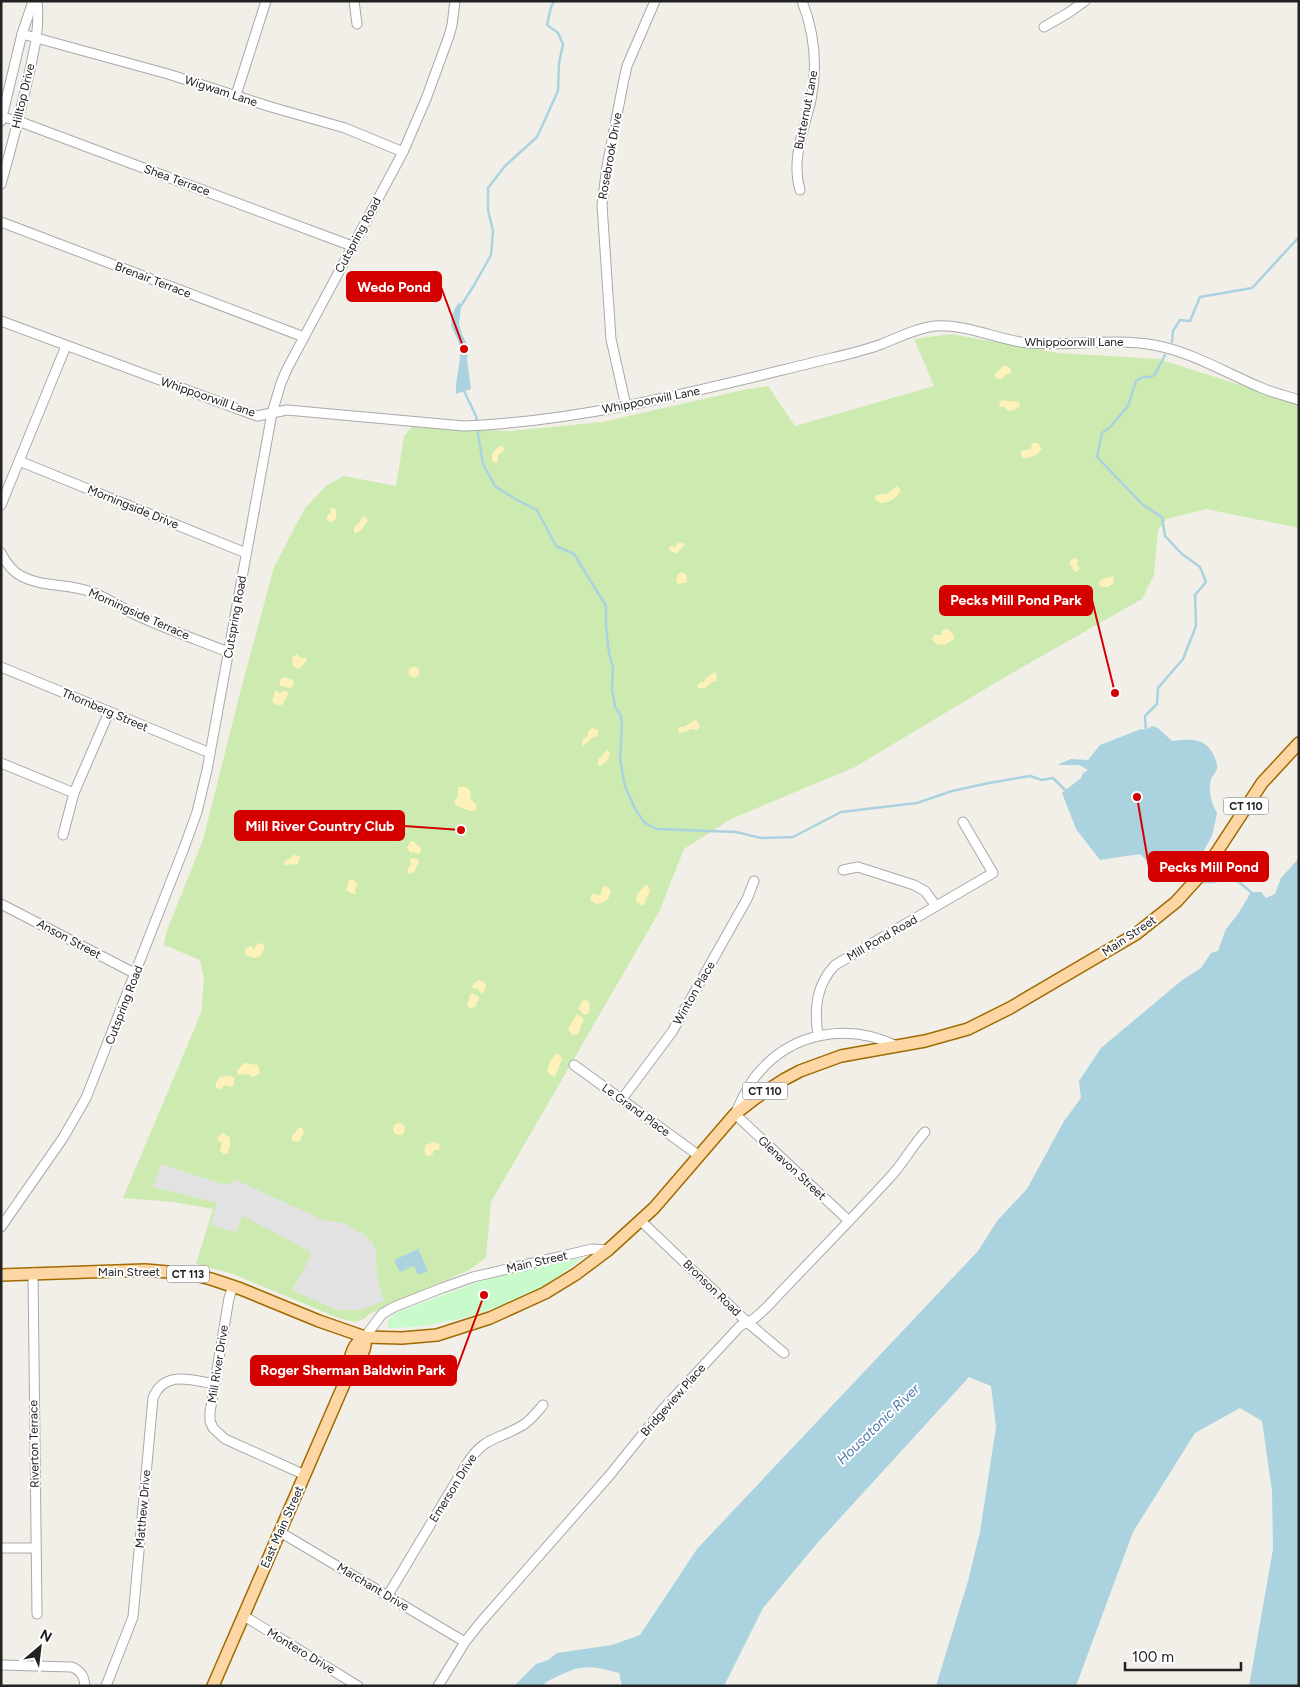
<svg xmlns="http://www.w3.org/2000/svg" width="1300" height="1687" font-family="Figtree,sans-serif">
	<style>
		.grass { fill: #cdebb0 }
		.sand { fill: #fff1ba }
		.park { fill: #c8facc }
		.parking { fill: #e2e2e2 }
		.water { fill: #aad3df }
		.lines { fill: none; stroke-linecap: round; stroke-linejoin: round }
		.stream { stroke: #aad3df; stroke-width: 2.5 }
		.minor-casing { stroke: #a9a9a9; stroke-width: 11 }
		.major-casing { stroke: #a06b00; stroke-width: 14 }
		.minor { stroke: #fff; stroke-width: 9 }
		.major { stroke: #fcd6a4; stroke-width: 11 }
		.labels { text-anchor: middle; stroke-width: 4; stroke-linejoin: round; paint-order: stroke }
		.shield { fill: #fff; stroke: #646464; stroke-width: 1 }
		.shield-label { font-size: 11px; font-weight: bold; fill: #222 }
		.street-label { font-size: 12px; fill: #222; stroke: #fff }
		.water-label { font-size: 14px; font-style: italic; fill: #4a7aab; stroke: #fff }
		.leader { fill: none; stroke: #d40000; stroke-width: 2 }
		.callout-dot { fill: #d40000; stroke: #fff; stroke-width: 2 }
		.callout { fill: #d40000; stroke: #d40000; stroke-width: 2 }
		.callout-label { font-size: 14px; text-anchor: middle; font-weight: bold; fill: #fff }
	</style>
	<rect width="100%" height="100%" fill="#f2efe9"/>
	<polygon class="grass" points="950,334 1059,353 1159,359 1299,404 1299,528 1206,509 1167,519 1158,530 1154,575 1142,599 1007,676 855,767 731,819 684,849 659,912 491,1202 486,1258 469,1270 371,1313 364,1319 355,1322 338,1318 233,1274 196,1264 213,1209 174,1202 123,1198 201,1013 204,979 200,960 164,945 166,933 203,840 241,689 274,567 305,508 327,485 344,476 396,486 404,436 412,427 511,431 602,422 743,390 768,386 795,426 934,386 914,339"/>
	<g class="sand">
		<polygon points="1006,365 1011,369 1010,374 1006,374 1002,379 996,379 995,374 1003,366"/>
		<polygon points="1001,400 1019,402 1020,406 1015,410 1008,411 1004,407 1000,407 999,405"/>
		<polygon points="1032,443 1038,443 1042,449 1036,455 1024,459 1021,456 1021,451 1031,449"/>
		<polygon points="501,445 505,450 498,455 498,461 496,463 492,461 492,453"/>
		<path d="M897 486 901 490C898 497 889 503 881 503L875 499 876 495 887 494Z"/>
		<polygon points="332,508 336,509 336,519 330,523 327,519 327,515 331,513 330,509"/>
		<path d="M363 516 368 520C365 525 361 533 354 533V527L358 524Z"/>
		<polygon points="682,542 685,545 676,554 669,550 669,546 675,547 678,543"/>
		<polygon points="1075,558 1078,560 1077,565 1080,569 1076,572 1073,571 1072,566 1069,564 1071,560"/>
		<path d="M682 572 686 575 687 582 679 584 676 582C678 576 675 575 682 572Z"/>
		<polygon points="1113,576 1114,583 1108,587 1100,587 1099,584 1100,580"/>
		<path d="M945 629C950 629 955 635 954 639L945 645 936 644 932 639 934 635H942V631Z"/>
		<polygon points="297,654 301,658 306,658 307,660 301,667 298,669 293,666 292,658"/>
		<circle cx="414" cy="672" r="5.5"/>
		<polygon points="715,672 717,677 716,681 712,682 705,688 698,688 697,685 701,682 704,682 706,678"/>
		<polygon points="283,677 293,680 294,682 292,687 289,688 281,686 279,682"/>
		<polygon points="275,691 278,691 280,694 283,691 289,692 283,704 279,706 272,702"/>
		<polygon points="695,720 698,722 700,727 697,730 691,729 681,733 678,732 679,727 684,727"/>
		<path d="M592 728 598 730C599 737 596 736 591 739 587 741 587 744 583 746L582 741 588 735V731Z"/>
		<path d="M607 750 610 752C610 758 604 766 598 766V760Z"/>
		<path d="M458 787C468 786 473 790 470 800 474 802 478 804 476 810L471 811 457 806 454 802 458 796Z"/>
		<polygon points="413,841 421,848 420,853 417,854 414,852 411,853 407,848 410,842"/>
		<polygon points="294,855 300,856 298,864 284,865 284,862"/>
		<polygon points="412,858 418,859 419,863 414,872 409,874 407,871 411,864 410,859"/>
		<polygon points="349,880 353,880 358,885 355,888 356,894 353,894 346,890"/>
		<polygon points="645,885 648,886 650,891 644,905 641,905 636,901 637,895"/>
		<polygon points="605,886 609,888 611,891 608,899 602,903 597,904 590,900 592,893 596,894 598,896 601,894 602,888"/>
		<polygon points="258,943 265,945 261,956 254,958 245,955 245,949 251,946 255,950 255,946"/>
		<polygon points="479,980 484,982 486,986 483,993 481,993 478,989 472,988 473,984"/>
		<polygon points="472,993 478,996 479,1000 475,1007 470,1008 467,1005 467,1003 469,1001 470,995"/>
		<polygon points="586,1000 589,1002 590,1009 588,1014 584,1015 578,1009 582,1001"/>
		<polygon points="577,1014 584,1019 578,1034 574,1035 570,1033 568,1029"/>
		<path d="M555 1054 560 1055 562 1059 555 1076C541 1074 551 1061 555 1054Z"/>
		<polygon points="244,1063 258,1065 260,1073 253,1077 249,1074 238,1075 237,1071"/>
		<polygon points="230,1076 234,1077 234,1084 232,1087 225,1085 221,1089 216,1088 216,1083 220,1077"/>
		<circle cx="399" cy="1129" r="6"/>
		<polygon points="299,1128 302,1128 304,1132 299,1142 297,1142 292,1140 292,1136"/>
		<polygon points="223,1133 230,1138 230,1145 227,1154 224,1154 220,1151 222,1143 217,1140 218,1137"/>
		<polygon points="434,1142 440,1145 439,1150 434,1150 432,1155 427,1156 424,1151 426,1145"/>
	</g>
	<path class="park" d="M583 1258C571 1266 558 1277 545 1285 497 1311 442 1328 388 1328V1320L396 1313 497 1275Z"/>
	<polygon class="parking" points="161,1164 225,1185 236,1180 323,1220 343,1223 364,1234 373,1243 376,1251 377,1278 384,1301 360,1310 337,1310 292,1290 311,1256 310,1251 243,1216 236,1232 211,1225 217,1203 153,1187"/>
	<g class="water">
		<path d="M459 302 461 307 459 324 461 332 468 346 467 359 471 389 456 394C455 380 460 367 460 354 462 332 440 330 459 302Z"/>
		<path d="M1152 726 1158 728 1172 741C1188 739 1205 737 1213 754 1215 758 1218 764 1217 769 1216 773 1212 776 1211 779 1208 792 1211 802 1217 813L1212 836 1192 871 1187 874 1152 866 1140 854 1100 860 1076 829 1062 793 1081 778 1083 773 1088 770 1079 765H1059V764L1071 759 1088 760 1100 745 1141 729 1146 730Z"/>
		<path d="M1299 858V1686H1249L1273 1549 1272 1491 1262 1421 1240 1408 1195 1433 1133 1532 1076 1686H936L968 1581 980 1532 996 1427 991 1386 969 1377 820 1540 763 1608 724 1686H622L619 1673C584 1663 578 1666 546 1682L543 1686H514L536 1664 548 1660 557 1653 612 1645 640 1635 697 1549 978 1251 997 1221 1027 1189 1064 1121 1081 1098 1079 1081 1101 1048 1181 981 1201 968 1211 953 1218 951 1226 929 1238 914 1251 892H1261L1266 898 1275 894 1281 878Z"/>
		<polygon points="418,1249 428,1271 418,1275 414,1266 400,1272 394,1260"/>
	</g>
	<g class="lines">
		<g class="stream">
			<polyline points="460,307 473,287 491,255 493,231 488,210 488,188 505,166 537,137 558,91 559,63 563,44 558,33 547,25 551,7 554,1"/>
			<polyline points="1172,342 1173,331 1180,320 1190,321 1200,297 1252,288 1299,237"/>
			<polyline points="464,388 464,391 476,416 477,422"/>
			<polyline points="477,428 483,464 495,486 517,500 537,510 556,546 574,554 606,606 606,627 609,653 613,668 612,688 615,707 621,716 622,726 620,759 625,786 635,809 645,823 657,829 736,832 761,838 793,837 841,812 917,803 952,791 989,783 1030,776 1042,780 1053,778 1066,791"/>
			<polyline points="1146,733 1145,716 1157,704 1158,688 1183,659 1196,626 1195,595 1206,582 1200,567 1182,554 1165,536 1162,517 1143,505 1097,457 1102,433 1109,428 1128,406 1136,381 1143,377 1151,377 1155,374 1165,355"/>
			<polyline points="1201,879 1204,882 1213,882 1228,877 1239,882 1253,894"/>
		</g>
		<defs>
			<g id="minor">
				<polyline points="354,1 357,24"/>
				<polyline points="1044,27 1068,13 1085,1"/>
				<polyline points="22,34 168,74 271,107 345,128 403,152"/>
				<polyline points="236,95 266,1"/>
				<polyline points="2,117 18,121 352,246"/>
				<polyline points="1,121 22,34 33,1"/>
				<path d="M1 184C11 149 20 114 28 78 34 52 40 28 37 1"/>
				<path d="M800 190C791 159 804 130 811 100 818 65 815 34 802 1"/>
				<polyline points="1,222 304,337"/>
				<path d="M1 321 257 416 287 410 464 426C589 421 711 387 832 358 849 354 866 350 882 344 899 337 917 328 935 326 964 324 992 337 1020 342 1064 348 1109 337 1154 345 1192 352 1226 373 1262 388 1274 393 1287 396 1299 400"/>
				<polyline points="626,406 611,339 602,205 607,166 624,79 627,66 655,1"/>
				<polyline points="19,461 246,553"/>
				<polyline points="1,505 66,346"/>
				<path d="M1 553C5 561 12 571 21 576 44 588 68 583 91 592 107 597 121 608 136 615 166 629 198 640 228 652"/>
				<polyline points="1,667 210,753"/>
				<polyline points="1,763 74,793"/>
				<polyline points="63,835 74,793 109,712"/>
				<polyline points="843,870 858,867 914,885 925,891 936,906"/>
				<polyline points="1,904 136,974"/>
				<path d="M818 1035C814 1009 816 985 835 965L993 873 963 822"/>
				<polyline points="574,1065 698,1155"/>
				<polyline points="622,1099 672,1032 747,899 754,881"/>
				<polyline points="641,1221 747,1322 784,1353"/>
				<path d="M849 1221 735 1114C741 1101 747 1088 755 1077 790 1032 847 1022 897 1046"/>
				<polyline points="1,1227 63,1138 86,1098 184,848 197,812 207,770 272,413 281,383 287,369 403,152 426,99 449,36 452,25 455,1"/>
				<polyline points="33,1273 37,1614"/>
				<polyline points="233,1286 229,1298 210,1412 210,1421 213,1428 225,1439 305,1475"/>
				<polyline points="365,1337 382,1314 394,1307 442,1288 473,1277 592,1249 608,1250"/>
				<polyline points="280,1532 465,1642"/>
				<polyline points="1,1548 35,1548"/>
				<path d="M388 1595 466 1465C485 1435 497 1441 523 1425 531 1420 537 1412 543 1405"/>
				<polyline points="244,1616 358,1686"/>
				<path d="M1 1665 72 1667C81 1671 84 1676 85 1686"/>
				<path d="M106 1686 133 1617 153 1398C164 1370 191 1380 214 1384"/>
				<path d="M438 1686 465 1642 480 1623 609 1476 663 1409 740 1326 755 1318 767 1307C809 1262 852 1219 893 1174 905 1160 913 1145 925 1132"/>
			</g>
			<g id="major">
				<polyline points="1,1275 145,1270 191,1274 211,1279 241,1289 319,1321 365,1337 402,1338 437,1335 490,1318 545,1293 576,1274 608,1250 654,1208 735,1114 757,1097 785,1079 800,1071 841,1056 925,1041 968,1029 1010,1008 1136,934 1176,902 1205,870 1262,783 1299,743"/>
				<path d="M351 1368C348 1357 354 1342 365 1337"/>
				<path d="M213 1686 351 1368C360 1361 367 1348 365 1337"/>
			</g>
		</defs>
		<use href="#minor" class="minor-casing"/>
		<use href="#major" class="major-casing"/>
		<use href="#minor" class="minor"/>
		<use href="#major" class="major"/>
	</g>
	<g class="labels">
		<g class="shield">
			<rect x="1223.5" y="797.5" width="45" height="17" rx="4"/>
			<rect x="742.5" y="1082.5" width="45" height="17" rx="4"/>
			<rect x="167" y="1265.5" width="42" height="17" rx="4"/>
		</g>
		<g class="shield-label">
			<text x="1246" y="810">CT 110</text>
			<text x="765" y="1095">CT 110</text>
			<text x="188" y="1278">CT 113</text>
		</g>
		<g class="street-label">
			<text transform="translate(221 91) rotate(18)" y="4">Wigwam Lane</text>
			<text transform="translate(23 96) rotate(-77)" y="4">Hilltop Drive</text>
			<text transform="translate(806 110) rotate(-79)" y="4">Butternut Lane</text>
			<text transform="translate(610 156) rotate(-80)" y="4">Rosebrook Drive</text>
			<text transform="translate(177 180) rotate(20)" y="4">Shea Terrace</text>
			<text transform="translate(358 235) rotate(-62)" y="4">Cutspring Road</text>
			<text transform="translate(153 280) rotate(21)" y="4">Brenair Terrace</text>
			<text x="1074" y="346">Whippoorwill Lane</text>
			<text transform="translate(208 397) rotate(19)" y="4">Whippoorwill Lane</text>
			<text transform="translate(651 400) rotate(-11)" y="4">Whippoorwill Lane</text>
			<text transform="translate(133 507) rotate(22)" y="4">Morningside Drive</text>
			<text transform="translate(139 614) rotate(24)" y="4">Morningside Terrace</text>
			<text transform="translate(235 617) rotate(-80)" y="4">Cutspring Road</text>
			<text transform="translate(105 710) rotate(23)" y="4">Thornberg Street</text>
			<text transform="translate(1129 936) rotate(-34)" y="4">Main Street</text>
			<text transform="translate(882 938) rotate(-30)" y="4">Mill Pond Road</text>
			<text transform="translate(69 939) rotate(28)" y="4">Anson Street</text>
			<text transform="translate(694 993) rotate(-60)" y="4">Winton Place</text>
			<text transform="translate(124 1005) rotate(-69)" y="4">Cutspring Road</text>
			<text transform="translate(636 1110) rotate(36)" y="4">Le Grand Place</text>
			<text transform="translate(792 1168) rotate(43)" y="4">Glenavon Street</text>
			<text transform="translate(537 1262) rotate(-13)" y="4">Main Street</text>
			<text x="129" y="1276">Main Street</text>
			<text transform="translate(712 1288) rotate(44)" y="4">Bronson Road</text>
			<text transform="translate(218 1364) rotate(-81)" y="4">Mill River Drive</text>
			<text transform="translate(673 1400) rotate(-49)" y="4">Bridgeview Place</text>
			<text transform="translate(34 1444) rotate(-91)" y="4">Riverton Terrace</text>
			<text transform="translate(453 1488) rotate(-58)" y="4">Emerson Drive</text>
			<text transform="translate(143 1509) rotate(-85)" y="4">Matthew Drive</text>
			<text transform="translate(282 1527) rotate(-66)" y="4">East Main Street</text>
			<text transform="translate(373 1587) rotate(31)" y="4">Marchant Drive</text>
			<text transform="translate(301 1651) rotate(31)" y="4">Montero Drive</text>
		</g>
		<g class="water-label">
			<text transform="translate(878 1424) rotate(-44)" y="5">Housatonic River</text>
		</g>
	</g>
	<path class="leader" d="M464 349L441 287M1115 693L1092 600M461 830L404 826M1137 797L1149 867M484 1295L456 1371"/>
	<g class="callout-dot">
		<circle cx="464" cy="349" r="5"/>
		<circle cx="1115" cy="693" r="5"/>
		<circle cx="461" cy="830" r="5"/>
		<circle cx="1137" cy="797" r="5"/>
		<circle cx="484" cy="1295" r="5"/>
	</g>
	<g class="callout">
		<rect x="347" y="272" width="94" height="29" rx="5"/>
		<rect x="940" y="586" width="152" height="29" rx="5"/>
		<rect x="235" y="811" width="169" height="29" rx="5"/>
		<rect x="1149" y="852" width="119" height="29" rx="5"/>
		<rect x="251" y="1356" width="205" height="29" rx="5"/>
	</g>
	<g class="callout-label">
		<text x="394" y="292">Wedo Pond</text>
		<text x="1016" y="605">Pecks Mill Pond Park</text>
		<text x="320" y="831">Mill River Country Club</text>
		<text x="1209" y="872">Pecks Mill Pond</text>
		<text x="353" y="1375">Roger Sherman Baldwin Park</text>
	</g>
	<rect width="1300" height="1687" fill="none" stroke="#222222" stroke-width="5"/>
	<g transform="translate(40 1647) rotate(28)" stroke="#ffffff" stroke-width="4" paint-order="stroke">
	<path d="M0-4L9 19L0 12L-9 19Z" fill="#222222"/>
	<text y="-8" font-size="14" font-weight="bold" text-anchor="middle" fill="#222222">N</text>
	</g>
	<path d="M1125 1662v8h116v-8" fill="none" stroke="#222222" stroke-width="2.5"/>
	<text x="1132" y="1662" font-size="15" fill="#222222" stroke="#ffffff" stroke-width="4" paint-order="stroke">100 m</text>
</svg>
